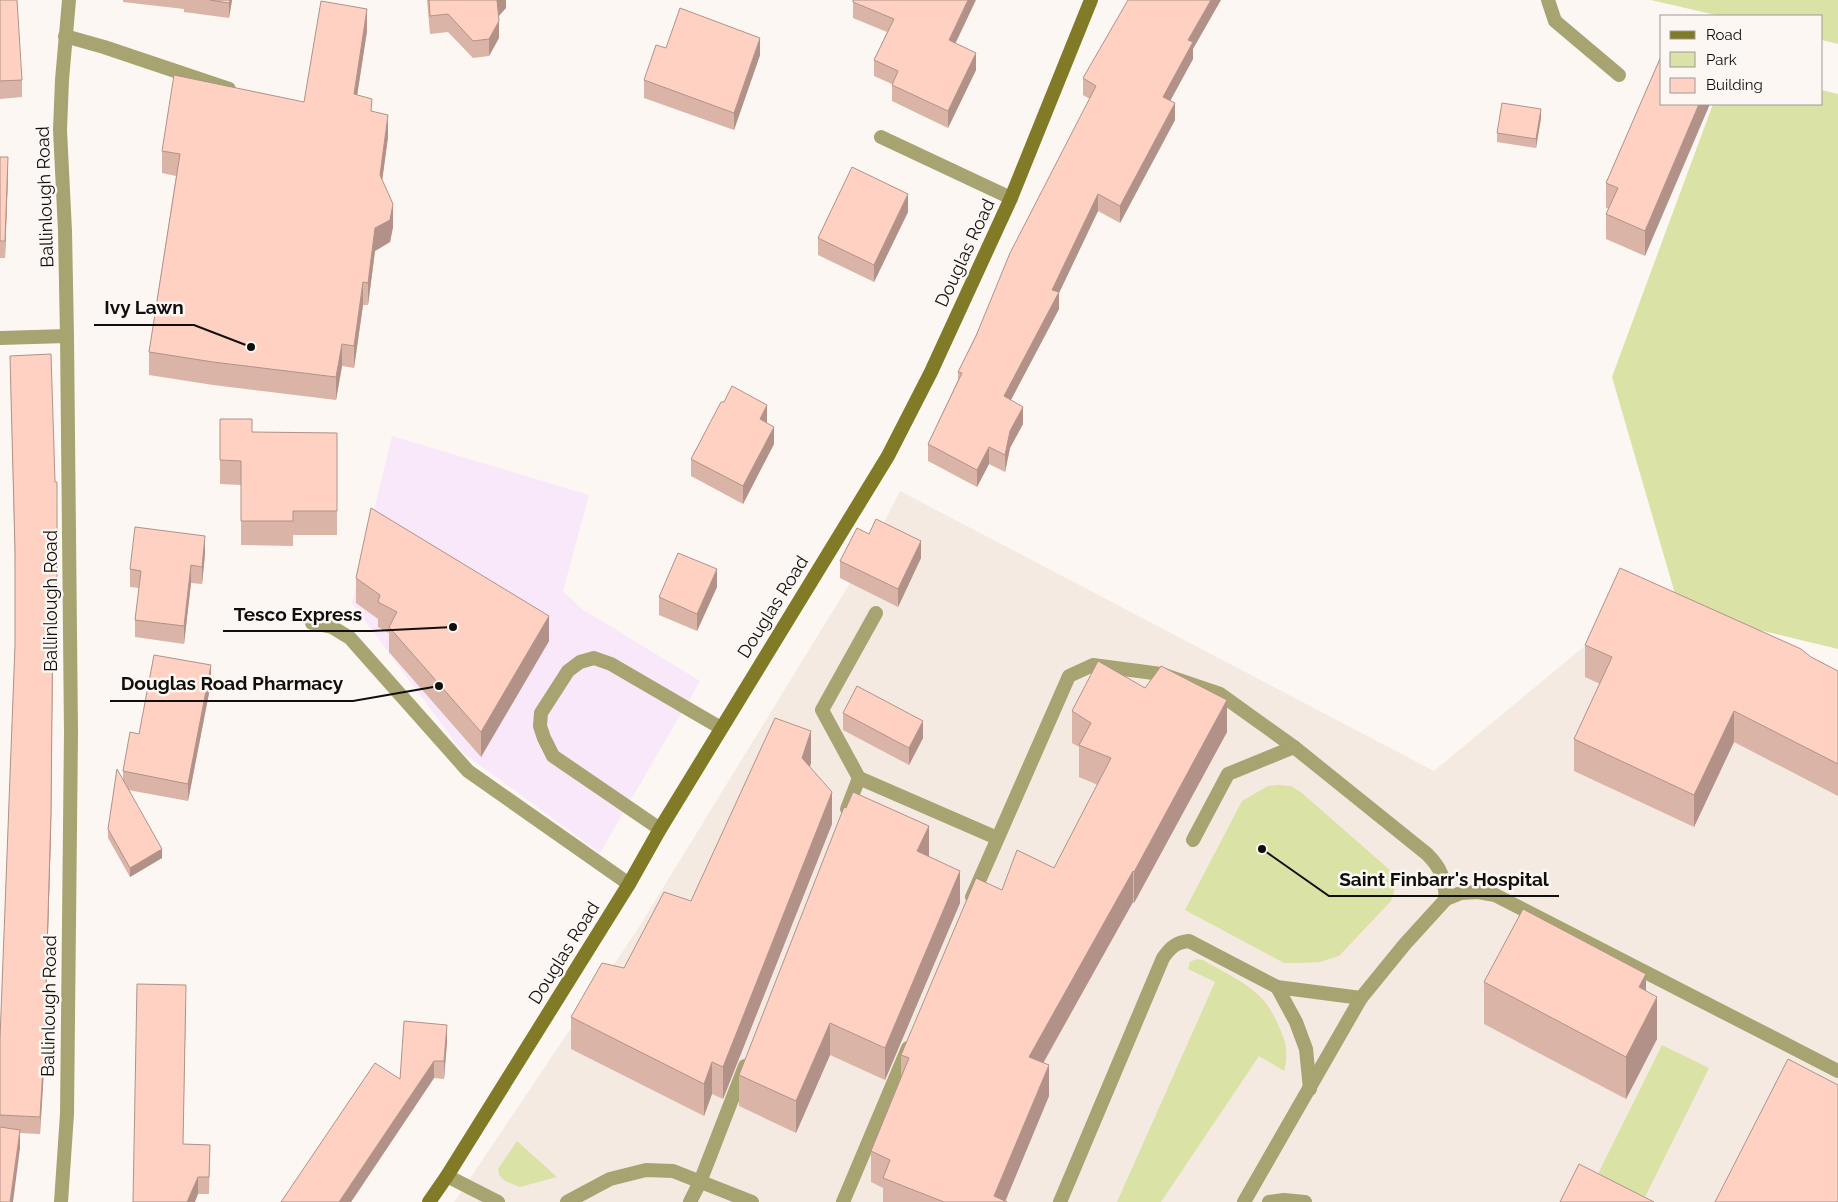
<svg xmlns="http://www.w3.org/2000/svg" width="1838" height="1202" font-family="Raleway,sans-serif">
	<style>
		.commercial { fill: #f8e8fa }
		.built { fill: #f5eae2 }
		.green { fill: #dae2a6 }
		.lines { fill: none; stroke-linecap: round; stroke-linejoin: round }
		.service { stroke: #a7a471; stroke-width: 14 }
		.minor { stroke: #a7a471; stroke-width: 14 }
		.secondary { stroke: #817a26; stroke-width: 14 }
		.wall { fill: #dab4a7 }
		.shaded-wall { fill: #b29288 }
		.building { fill: #fed1c2; stroke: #b29288 }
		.labels { text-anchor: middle; stroke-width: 5; stroke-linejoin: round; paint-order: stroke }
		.street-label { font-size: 18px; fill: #100f0e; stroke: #fcf7f3 }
		.leader { fill: none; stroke: #100f0e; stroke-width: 2 }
		.callout-dot { fill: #100f0e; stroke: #fcf7f3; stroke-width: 2 }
		.callout-label { font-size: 19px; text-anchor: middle; font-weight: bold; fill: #100f0e; stroke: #fcf7f3; stroke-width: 5; stroke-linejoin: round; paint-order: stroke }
	</style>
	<rect width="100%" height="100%" fill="#fcf7f3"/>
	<polygon class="commercial" points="392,436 589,495 563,591 582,609 700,681 600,853 463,753 352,603"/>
	<polygon class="built" points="900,491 1434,771 1610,625 1838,692 1838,1202 454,1202 639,927 869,552"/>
	<g class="green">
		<polygon points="1651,0 1838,0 1838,44 1822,40 1822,16 1720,16"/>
		<polygon points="1822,90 1838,94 1838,649 1680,611 1612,377 1713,104 1822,104"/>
		<path d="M1278 785 1291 786 1302 793 1391 871C1395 883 1396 889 1391 901L1339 956 1320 962 1301 963H1284L1185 910 1242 801 1268 786Z"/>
		<path d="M1196 959 1203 960C1223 972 1249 983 1265 1002 1271 1009 1276 1020 1280 1029 1287 1043 1288 1056 1284 1071L1259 1056 1161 1202H1117L1215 982 1188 969 1190 962Z"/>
		<polygon points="1662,1045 1709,1068 1645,1197 1598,1174"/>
		<polygon points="517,1141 557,1177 520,1187 505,1181 499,1175 498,1169"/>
	</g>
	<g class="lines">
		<g class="service">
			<polyline points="1548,0 1555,21 1619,75"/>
			<polyline points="65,36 104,47 229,89"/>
			<polyline points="876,613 822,710 859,778 997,838"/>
			<polyline points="847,809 859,778"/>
			<polyline points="660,829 553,756 544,738 540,726 541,713 568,671 580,662 594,658 611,664 721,728"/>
			<path d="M1193 840 1228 774 1294 747 1427 854C1442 869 1444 878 1446 899"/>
			<polyline points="972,897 1069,676 1093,665 1161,674 1220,694 1294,747"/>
			<polyline points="1277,987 1296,1022 1306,1049 1310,1089"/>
			<polyline points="447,1176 498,1202"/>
			<polyline points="567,1202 610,1179 646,1170 673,1171 752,1202"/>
			<polyline points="690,1202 700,1182 745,1066"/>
			<polyline points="843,1202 908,1048"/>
			<path d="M1060 1202 1163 958C1170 948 1176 942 1189 941L1277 987 1361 998"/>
			<polyline points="1244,1202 1361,998 1405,944 1446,899 1461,893 1478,892 1495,895 1838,1071"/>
			<polyline points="1269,1202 1284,1200 1305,1202"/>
		</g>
		<g class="minor">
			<polyline points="881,137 1011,198"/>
			<polyline points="0,338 67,336"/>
			<polyline points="312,623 332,627 350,638 468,771 629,884"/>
			<polyline points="61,1202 67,1114 71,732 67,336 65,231 60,130 62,80 69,0"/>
		</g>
		<polyline class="secondary" points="429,1202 447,1176 629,884 660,829 888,456 931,372 1011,198 1091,0"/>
	</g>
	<g class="wall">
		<polygon points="0,0 22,80 22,97 0,99"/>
		<polygon points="123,0 232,0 229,18 184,12 184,9 123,2"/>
		<polygon points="427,0 506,0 506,8 498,16 499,38 489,56 473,58 448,32 430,34"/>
		<polygon points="853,2 955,43 976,70 948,128 892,101 892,84 874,76 874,60 887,32 853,18"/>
		<polygon points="367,31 357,95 372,111 388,137 382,180 393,227 390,242 375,251 368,305 363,305 354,368 342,366 336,400 213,385 149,375 149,352 176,176 162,173 162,151 304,102"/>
		<polygon points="666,48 760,55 734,130 644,98 644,80"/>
		<polygon points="1193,49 1193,59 1170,101 1175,120 1120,223 1098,211 1059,293 1059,309 1011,400 1023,424 1010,448 1005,472 989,464 977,487 928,461 928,444 958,380 958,372 1090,99 1083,95 1083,78"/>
		<polygon points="1662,54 1645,256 1606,239 1606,214 1609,209 1606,208 1606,183"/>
		<polygon points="1541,118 1536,148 1497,142 1497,133"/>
		<polygon points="0,157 8,174 5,258 0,258"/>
		<polygon points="908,212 874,282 818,255 818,238"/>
		<polygon points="10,356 57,593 53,624 51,831 44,1069 40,1134 20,1133 20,1148 0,1202 0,1039 15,645 15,567"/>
		<polygon points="220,419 252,432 337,433 337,535 293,535 293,546 241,545 241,485 220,484"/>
		<polygon points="767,422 767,423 774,444 743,504 691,476 691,459"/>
		<polygon points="869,534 921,558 898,607 840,578 840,561"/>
		<polygon points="205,554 202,584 191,583 184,644 135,637 135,620 139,588 130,587 130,569"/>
		<polygon points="356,578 549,641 481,757 389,652 389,633 378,627 378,619 356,603"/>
		<polygon points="717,587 697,631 659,615 659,597"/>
		<polygon points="1585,645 1811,657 1838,671 1838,796 1734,742 1694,827 1574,771 1574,739 1600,684 1585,677"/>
		<polygon points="211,683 188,801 128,790 162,858 130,877 108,838 108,829 123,780 123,771"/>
		<polygon points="1145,688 1227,732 1134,903 1133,902 1044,1062 1049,1096 1005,1201 1007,1202 883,1202 883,1188 871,1182 871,1151 901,1078 901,1055 1002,890 1054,868 1098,785 1079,777 1079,747 1072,743 1072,711"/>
		<polygon points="843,713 923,738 909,765 843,730"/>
		<polygon points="811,763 810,767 832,824 723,1099 712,1094 704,1116 571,1049 571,1017 624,968 691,901"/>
		<polygon points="846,808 929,857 960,903 885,1080 830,1055 796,1133 739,1106 739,1075"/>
		<polygon points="1484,982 1646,991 1657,1039 1626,1099 1484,1024"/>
		<polygon points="186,1002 183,1144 210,1145 209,1194 198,1194 133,1202"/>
		<polygon points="447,1042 444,1079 434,1078 351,1202 281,1202 400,1079"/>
	</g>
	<g class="shaded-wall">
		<polygon points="230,0 232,0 229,18 229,3"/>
		<polygon points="497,0 506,0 506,8 497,18"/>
		<polygon points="968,0 976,0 949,57 949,40"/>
		<polygon points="1211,0 1221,0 1193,49 1193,59 1163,114 1163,97 1188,40"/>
		<polygon points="367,9 367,31 354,116 354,94"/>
		<polygon points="499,21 499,38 489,56 489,39"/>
		<polygon points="760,38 760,55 734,130 734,113"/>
		<polygon points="976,53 976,70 948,128 948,111"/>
		<polygon points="1175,103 1175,120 1120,223 1120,206"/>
		<polygon points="1699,104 1710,104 1645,256 1645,231"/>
		<polygon points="1541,109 1541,118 1536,148 1536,139"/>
		<polygon points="388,115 388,137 380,197 380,175"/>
		<polygon points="8,157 8,174 5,258 5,241"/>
		<polygon points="908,194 908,212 874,282 874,265"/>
		<polygon points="1098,194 1098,211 1059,293 1059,309 1004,413 1004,396 1052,290"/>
		<polygon points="393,204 393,227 390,242 375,251 368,305 368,283 375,228"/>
		<polygon points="363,282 363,305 354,368 354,346"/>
		<polygon points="342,344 342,366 336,400 336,377"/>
		<polygon points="767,405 767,422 760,437 760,419"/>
		<polygon points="1023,407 1023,424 1010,448 1005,472 1005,455 1010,431"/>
		<polygon points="774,427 774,444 743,504 743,486"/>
		<polygon points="989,447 989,464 977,487 977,470"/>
		<polygon points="205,536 205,554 202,584 202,567"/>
		<polygon points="921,541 921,558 898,607 898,589"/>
		<polygon points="191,565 191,583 184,644 184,626"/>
		<polygon points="717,569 717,587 697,631 697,614"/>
		<polygon points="57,576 57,593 53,624 51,831 44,1069 40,1134 53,607"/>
		<polygon points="549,616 549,641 481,757 481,732"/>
		<polygon points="211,665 211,683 188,801 188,784"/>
		<polygon points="1227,700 1227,732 1134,903 1134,872"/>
		<polygon points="1734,711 1734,742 1694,827 1694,795"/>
		<polygon points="923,721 923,738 909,765 909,748"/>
		<polygon points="811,731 811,763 802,790 802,758"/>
		<polygon points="832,792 832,824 723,1099 723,1067"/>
		<polygon points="929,826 929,858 917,851"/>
		<polygon points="162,849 162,858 130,877 130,868"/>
		<polygon points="960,871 960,903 885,1080 885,1048"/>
		<polygon points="1133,871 1133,902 1029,1088 1029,1057"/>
		<polygon points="1646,974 1646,1016 1639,987"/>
		<polygon points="1657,997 1657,1039 1626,1099 1626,1057"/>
		<polygon points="830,1023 830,1055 796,1133 796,1101"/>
		<polygon points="447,1025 447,1042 444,1079 444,1061"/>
		<polygon points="434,1061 434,1078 351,1202 339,1202"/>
		<polygon points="712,1062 712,1094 704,1116 704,1084"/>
		<polygon points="1049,1065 1049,1096 1005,1202 994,1196"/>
		<polygon points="20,1130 20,1148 13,1202 10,1202"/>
		<polygon points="198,1177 198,1194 195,1202 187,1202"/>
	</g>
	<g class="building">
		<polygon points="0,0 17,0 22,80 0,81"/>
		<polygon points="210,0 230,0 229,3"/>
		<polygon points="429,0 497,0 499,21 489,39 473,41 448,14 430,16"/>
		<polygon points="853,0 968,0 949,40 976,53 948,111 892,85 898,71 874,60 894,19 853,2"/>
		<polygon points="1128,0 1211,0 1188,40 1193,42 1163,97 1175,103 1120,206 1098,194 1052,290 1059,292 1004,396 1023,407 1010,431 1005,455 989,447 977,470 928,444 962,373 958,372 976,336 1010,253 1096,86 1083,78"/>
		<polygon points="321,1 367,9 354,94 372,99 371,111 388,115 380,175 393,204 390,220 375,228 368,283 363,282 354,346 342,344 336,377 213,362 149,352 180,154 162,151 174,75 304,102"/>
		<polygon points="680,8 760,38 734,113 644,80 656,45 666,48"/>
		<polygon points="1662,54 1662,104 1699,104 1645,231 1606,214 1618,188 1606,183"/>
		<polygon points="1502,103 1541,109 1536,139 1497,133"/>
		<polygon points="0,157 8,157 5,241 0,241"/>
		<polygon points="852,167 908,194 874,265 818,238"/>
		<polygon points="51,354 55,482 57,482 57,576 53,607 51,814 44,1051 40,1117 0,1115 0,1039 15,645 15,550 10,356"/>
		<polygon points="732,386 767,405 760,419 774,427 743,486 691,459 721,402 724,402"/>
		<polygon points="220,419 252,419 252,432 337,433 337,511 293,511 293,521 241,521 241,461 220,460"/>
		<polygon points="371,508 549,616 481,732 389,627 397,612 378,602 380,595 356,578"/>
		<polygon points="876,519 921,541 898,589 840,561 857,528 869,534"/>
		<polygon points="135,527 205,536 202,567 191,565 184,626 135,620 141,571 130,569"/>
		<polygon points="678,553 717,569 697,614 659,597"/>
		<polygon points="1620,568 1801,649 1811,657 1838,671 1838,764 1734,711 1694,795 1574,739 1612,657 1585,645"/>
		<polygon points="154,655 211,665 188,784 123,771 130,732 139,734"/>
		<polygon points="1098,661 1145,688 1161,666 1227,700 1134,872 1133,871 1029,1057 1049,1065 994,1196 1007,1202 944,1202 883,1178 890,1160 871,1151 909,1058 901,1055 976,878 1002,890 1017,850 1054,868 1111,758 1079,745 1091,723 1072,711"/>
		<polygon points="857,686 923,721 909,748 843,713"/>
		<polygon points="775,718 811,731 802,758 832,792 723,1067 712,1062 704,1084 571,1017 602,963 624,968 664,892 691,901"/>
		<polygon points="117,769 162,849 130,868 108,829"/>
		<polygon points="853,792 929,826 917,851 960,871 885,1048 830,1023 796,1101 739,1075 844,807 846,808"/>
		<polygon points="1523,909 1646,974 1639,987 1657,997 1626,1057 1484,982"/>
		<polygon points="137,984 186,985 183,1144 210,1145 209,1177 198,1177 187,1202 133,1202"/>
		<polygon points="404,1021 447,1025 444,1061 434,1061 339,1202 281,1202 375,1063 400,1079"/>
		<polygon points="1788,1059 1838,1085 1838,1202 1715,1202"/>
		<polygon points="0,1127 20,1130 10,1202 0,1202"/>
		<polygon points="1579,1164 1654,1202 1560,1202"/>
	</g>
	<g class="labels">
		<g class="street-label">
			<text transform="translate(45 197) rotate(-92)" y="6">Ballinlough Road</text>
			<text transform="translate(965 253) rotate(-65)" y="6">Douglas Road</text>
			<text transform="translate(51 601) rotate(-90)" y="6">Ballinlough Road</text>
			<text transform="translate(773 607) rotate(-58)" y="6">Douglas Road</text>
			<text transform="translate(564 953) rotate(-58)" y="6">Douglas Road</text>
			<text transform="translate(49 1006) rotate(-89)" y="6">Ballinlough Road</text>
		</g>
	</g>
	<path class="leader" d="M251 347L194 325H94M453 627L372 631H223M439 686L353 701H110M1262 849L1329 896H1559"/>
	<g class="callout-dot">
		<circle cx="251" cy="347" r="5"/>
		<circle cx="453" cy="627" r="5"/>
		<circle cx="439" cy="686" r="5"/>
		<circle cx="1262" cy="849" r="5"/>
	</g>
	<g class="callout-label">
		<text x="144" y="314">Ivy Lawn</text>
		<text x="298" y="621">Tesco Express</text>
		<text x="232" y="690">Douglas Road Pharmacy</text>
		<text x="1444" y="886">Saint Finbarr's Hospital</text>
	</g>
	<rect x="1660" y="15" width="162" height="90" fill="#fcf7f3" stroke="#9e9a97"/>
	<rect x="1670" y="31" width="25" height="8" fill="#817a26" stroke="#9e9a97"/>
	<text x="1706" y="40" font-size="15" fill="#100f0e">Road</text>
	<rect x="1670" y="52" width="25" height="15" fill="#dae2a6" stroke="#9e9a97"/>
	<text x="1706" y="65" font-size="15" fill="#100f0e">Park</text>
	<rect x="1670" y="78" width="25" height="15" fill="#fed1c2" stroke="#9e9a97"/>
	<text x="1706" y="90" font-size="15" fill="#100f0e">Building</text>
</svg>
